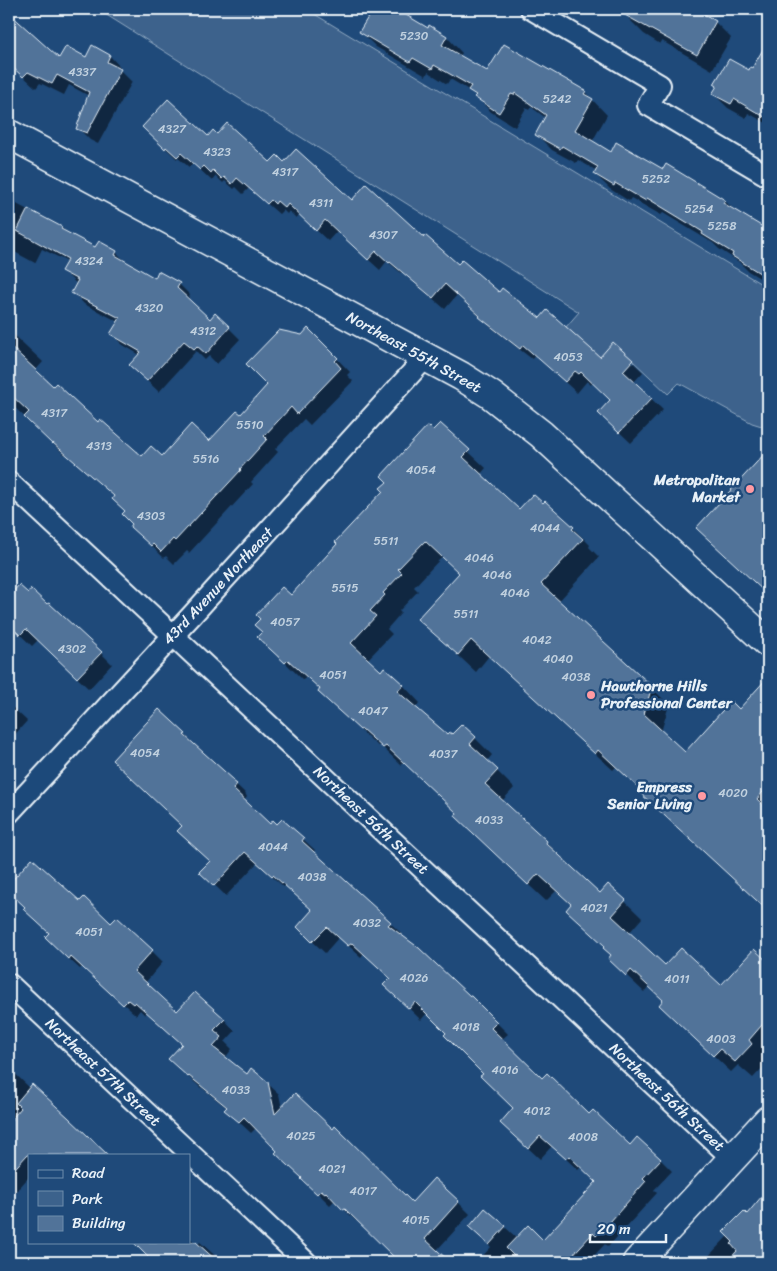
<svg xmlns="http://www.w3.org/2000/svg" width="777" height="1271" font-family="Sriracha,sans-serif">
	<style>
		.green { fill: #3c628c; stroke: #92aac2 }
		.shadow { fill: #0007 }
		.building { fill: #517399; stroke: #e8f1f8 }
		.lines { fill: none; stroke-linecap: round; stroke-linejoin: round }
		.street-casing { stroke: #e8f1f8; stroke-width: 24 }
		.secondary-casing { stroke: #e8f1f8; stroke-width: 31 }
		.street { stroke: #1f4a7a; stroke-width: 20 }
		.secondary { stroke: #1f4a7a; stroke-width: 28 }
		.poi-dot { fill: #ff9aa2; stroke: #1f4a7a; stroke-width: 2 }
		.labels { text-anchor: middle; stroke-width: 5; stroke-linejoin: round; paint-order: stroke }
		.number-label { font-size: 12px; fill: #c2d2e0 }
		.street-label { font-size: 15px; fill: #e8f1f8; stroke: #1f4a7a }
		.poi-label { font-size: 15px; font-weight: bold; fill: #e8f1f8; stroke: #1f4a7a; text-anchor: end }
	</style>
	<rect width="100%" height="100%" fill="#1f4a7a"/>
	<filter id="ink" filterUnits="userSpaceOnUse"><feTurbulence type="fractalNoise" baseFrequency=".02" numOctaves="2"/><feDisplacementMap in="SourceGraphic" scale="10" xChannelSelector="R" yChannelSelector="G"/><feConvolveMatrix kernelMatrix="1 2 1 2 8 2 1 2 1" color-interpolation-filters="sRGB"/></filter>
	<g filter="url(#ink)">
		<g class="green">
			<polygon points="97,9 306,9 768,288 768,428 752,423 679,383 668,394 614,343 600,358 594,352 566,327 579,312"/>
			<polygon points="706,9 768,9 768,11 706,16"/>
		</g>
		<g class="shadow">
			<polygon points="375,9 393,9 428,29 429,27 447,37 462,53 459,57 488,73 585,92 607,115 592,142 611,153 663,171 725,201 736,212 763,228 768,234 768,283 748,271 739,262 719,249 713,243 663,213 661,215 631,198 629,201 610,189 595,174 597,171 578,160 576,163 552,150 537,135 546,118 531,107 529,110 526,108 515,127 491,112 472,92 450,79 447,84 428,72 426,76 376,47 361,32"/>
			<polygon points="621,9 692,9 715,22 731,38 712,70 662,41 660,44 644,34 629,19 631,14"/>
			<polygon points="9,14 60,60 86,59 93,47 110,56 121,68 120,70 132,82 98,144 90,140 78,128 89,96 69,85 64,95 40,83 36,88 9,63"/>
			<polygon points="768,44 768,124 748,113 746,118 728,108 714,94 752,70"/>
			<polygon points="155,138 208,138 270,164 284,164 352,202 424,239 458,266 600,359 613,344 643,372 634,382 663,410 631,443 611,424 612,400 593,382 591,385 587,381 577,393 535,355 532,359 492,328 457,295 445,309 402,272 401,273 387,261 380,270 337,231 328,241 300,215 296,218 289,211 287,214 283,210 279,214 249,188 243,194 236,187 234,189 225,181 223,183 216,176 212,181 193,163 189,167 178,158 177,159"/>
			<polygon points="9,200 62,228 68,234 95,249 116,252 127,263 155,279 179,284 190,295 188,300 210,320 229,328 240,339 217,364 209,356 205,360 196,351 159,392 142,376 140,355 123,345 112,334 119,322 84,304 73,292 77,284 63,271 68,262 42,249 35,263 9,249"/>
			<polygon points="9,330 43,362 35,371 53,388 142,458 162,458 209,443 241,416 269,385 303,336 309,330 350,372 347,375 353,381 310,425 304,419 275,449 278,452 251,482 253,484 189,553 187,551 174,564 166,556 164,558 132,527 134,525 126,511 115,497 66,454 65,455 13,406 12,407 9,403"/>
			<polygon points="440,425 486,468 480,475 519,511 573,528 590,545 589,547 599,557 558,602 651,687 669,705 661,732 685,754 739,710 761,687 768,694 768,911 659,810 643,792 616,767 613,770 489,656 476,672 419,619 460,574 442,557 414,587 418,591 399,611 401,613 387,629 392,634 367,660 381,673 403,685 420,703 415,708 447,736 475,738 492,755 487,761 514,788 502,801 546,842 600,895 608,885 642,918 629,933 665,967 721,987 754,951 768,963 768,1055 765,1058 768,1062 753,1078 738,1065 731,1072 678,1022 664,1001 649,986 644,992 609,959 612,955 572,905 556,891 546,901 473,833 459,813 404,762 401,765 380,745 378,746 337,709 319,692 321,690 306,676 303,680 259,637 292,597 385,491"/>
			<polygon points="768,452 768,595 698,528"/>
			<polygon points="9,585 15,591 28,594 101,653 112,664 89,689 38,640 32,646 9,624"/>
			<polygon points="9,690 13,695 9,700"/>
			<polygon points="9,704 27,721 9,741"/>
			<polygon points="185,735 245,793 247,797 244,801 270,826 277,826 282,820 315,850 313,853 390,923 402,934 400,936 471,997 508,1034 501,1040 542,1080 630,1147 660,1159 672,1171 654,1190 657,1193 608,1247 605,1244 588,1262 477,1262 491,1247 482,1238 486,1210 517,1238 544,1241 598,1183 581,1167 578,1170 552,1146 540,1159 513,1134 515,1108 448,1033 427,1013 421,1020 385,985 391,979 364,953 361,957 339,937 325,953 310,939 314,911 285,885 284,887 257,863 226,896 201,872 211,861 183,826 113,760"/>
			<polygon points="32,860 80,903 111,925 152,951 163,962 145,983 177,1012 224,1019 235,1031 225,1042 232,1049 225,1058 247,1076 267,1083 279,1094 282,1109 412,1204 434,1180 458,1202 470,1214 436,1251 448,1262 400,1262 357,1220 356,1221 338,1203 337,1204 334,1201 330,1205 277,1153 279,1151 256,1128 251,1133 226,1110 227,1108 201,1087 201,1088 181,1070 183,1045 147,1012 145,1015 140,1010 136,1015 82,967 80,969 58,949 50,934 27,908 9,890 9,886"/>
			<polygon points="9,1068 30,1088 29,1177 9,1199"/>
			<polygon points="768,1191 768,1262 703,1262 747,1216"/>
			<polygon points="189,1237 197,1245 200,1242 222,1262 156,1262 136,1244 189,1242"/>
		</g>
		<g class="building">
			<polygon points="373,9 396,9 428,28 429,25 447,36 442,45 487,71 504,44 586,91 584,94 593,99 575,130 611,152 616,142 663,169 666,164 725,200 723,203 763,227 762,229 768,233 763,241 768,245 768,278 732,256 733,253 702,234 703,232 647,198 646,201 615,183 614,186 594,174 598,167 562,146 560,149 535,135 546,115 515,93 514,95 511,94 499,113 474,97 476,95 468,90 471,86 434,65 432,69 413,58 410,62 359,32"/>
			<polygon points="614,9 695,9 716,21 697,55"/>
			<polygon points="9,13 59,58 66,46 86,57 92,45 110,55 107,62 121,69 87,133 76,129 89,92 57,75 52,84 28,72 23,77 9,64"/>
			<polygon points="768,41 768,119 734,99 731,104 712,94 717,86 714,84 729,59 749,70 750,67 752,68"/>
			<polygon points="168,99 208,136 213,130 217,134 227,123 270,162 277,155 284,162 296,149 352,200 366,184 424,237 425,235 458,264 462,260 499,292 502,288 540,318 547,310 600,357 613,342 633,360 623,371 652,398 619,433 598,413 610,400 581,372 579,374 575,371 565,382 523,345 520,349 479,317 480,316 445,284 433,298 390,262 389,263 376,251 368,260 325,220 316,231 288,204 285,208 277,201 275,204 271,200 267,204 237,178 232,184 224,177 222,179 213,170 211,173 204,166 200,170 181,153 177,157 166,147 165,149 142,127"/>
			<polygon points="28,209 62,227 61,229 95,247 99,241 117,251 115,255 155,278 158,271 180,283 177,288 210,319 215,313 230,327 206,354 197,346 194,349 184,341 147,381 129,365 141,352 110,334 120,318 71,293 78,280 61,271 68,259 17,231"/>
			<polygon points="308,328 338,358 335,361 341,368 297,414 291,407 264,436 267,439 240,469 241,470 175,541 173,539 161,552 153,544 151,546 130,527 132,524 122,514 125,511 112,499 114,496 53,443 52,444 27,420 24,417 29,412 9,393 9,345 53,386 56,383 98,422 100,419 142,456 151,446 162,456 191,424 209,441 237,411 241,414 267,385 246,364 279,330 302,335"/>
			<polygon points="440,423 470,450 463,457 519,509 533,494 543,503 545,501 574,527 572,529 583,539 541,584 652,686 644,714 685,752 731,701 739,709 768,677 768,786 757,799 768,810 768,911 640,793 642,791 598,750 595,754 471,640 458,655 417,619 459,573 425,541 398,569 402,573 383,593 385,595 370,611 376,616 351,643 381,671 384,667 404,685 397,691 447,734 449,732 452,734 462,724 476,737 470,744 498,770 485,784 547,841 546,843 600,893 608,884 626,900 612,916 665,965 681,948 721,985 754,949 768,962 768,1018 749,1040 752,1044 735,1062 720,1049 713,1056 659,1005 663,1000 631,970 626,976 608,959 611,955 603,948 605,946 566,910 571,904 538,874 528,885 455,816 457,813 386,746 383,748 362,729 360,730 318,692 320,689 288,660 285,663 257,637 262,632 254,625 260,619 256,615 282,587 291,595 337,544 335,542 383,491 380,488 387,482 381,476 428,425 433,430"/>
			<polygon points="768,450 768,595 696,528"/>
			<polygon points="19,585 28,593 31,589 47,604 49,603 102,652 77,678 26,629 20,635 9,625 9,596"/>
			<polygon points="159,709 186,734 184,735 234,780 233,781 237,784 233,789 270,824 273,820 277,824 282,819 304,838 302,841 391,922 388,925 419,948 470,996 471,996 497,1022 491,1028 542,1078 547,1073 589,1114 593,1110 630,1145 637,1137 661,1159 643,1178 646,1181 610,1222 596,1236 593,1233 567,1261 568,1262 520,1262 506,1248 528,1225 543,1240 596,1182 569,1156 566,1159 540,1136 528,1149 500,1123 513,1108 480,1076 483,1074 444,1035 446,1033 415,1002 409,1009 383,985 390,978 352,943 348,946 327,927 312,942 297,927 312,910 273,875 272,876 245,852 214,886 199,872 210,861 177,831 182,826 112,760"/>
			<polygon points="32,858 80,901 84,897 111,923 117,917 153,950 134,971 177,1011 195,992 225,1019 214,1030 222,1037 213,1047 247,1074 251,1068 268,1082 275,1114 295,1093 333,1129 335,1126 412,1202 434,1178 459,1201 425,1239 450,1262 399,1262 345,1209 343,1210 326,1192 325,1193 321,1190 317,1194 301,1179 302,1178 275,1153 277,1151 244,1117 239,1122 224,1110 227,1107 189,1076 188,1077 168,1059 182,1044 135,1002 133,1004 128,1000 123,1005 70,956 68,959 45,937 49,933 23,909 25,907 9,892 9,884"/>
			<polygon points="32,1084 69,1118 108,1155 27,1155 9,1175 9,1122 21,1108 16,1103"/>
			<polygon points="768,1189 768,1262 727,1262 737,1251 731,1244 733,1242 723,1232 744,1211 747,1214"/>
			<polygon points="485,1208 506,1226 489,1245 469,1227"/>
			<polygon points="133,1242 196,1242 218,1262 153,1262"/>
		</g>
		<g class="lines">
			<defs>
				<g id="street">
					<polyline points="531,9 660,85 648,105 768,176"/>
					<polyline points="9,482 733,1159"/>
					<polyline points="9,813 193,614 426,357"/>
					<polyline points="9,984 306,1262"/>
				</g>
				<g id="secondary">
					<polyline points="9,134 461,376 491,395 541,434 768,643"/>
					<polyline points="637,1262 768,1120"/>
				</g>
			</defs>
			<use href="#street" class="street-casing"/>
			<use href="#secondary" class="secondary-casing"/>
			<use href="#street" class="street"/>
			<use href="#secondary" class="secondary"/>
		</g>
	</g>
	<g class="poi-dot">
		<circle cx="750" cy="489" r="5"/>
		<circle cx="591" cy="695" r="5"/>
		<circle cx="702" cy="796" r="5"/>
	</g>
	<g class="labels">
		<g class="number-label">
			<text x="414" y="40">5230</text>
			<text x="82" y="76">4337</text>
			<text x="557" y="103">5242</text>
			<text x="172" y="133">4327</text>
			<text x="217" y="156">4323</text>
			<text x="285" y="176">4317</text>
			<text x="656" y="183">5252</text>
			<text x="321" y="207">4311</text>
			<text x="699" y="213">5254</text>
			<text x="722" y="230">5258</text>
			<text x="383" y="239">4307</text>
			<text x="89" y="265">4324</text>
			<text x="149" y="312">4320</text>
			<text x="203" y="335">4312</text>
			<text x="568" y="361">4053</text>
			<text x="54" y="417">4317</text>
			<text x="250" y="429">5510</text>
			<text x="99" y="450">4313</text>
			<text x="206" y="463">5516</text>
			<text x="421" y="474">4054</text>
			<text x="151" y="520">4303</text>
			<text x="545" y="532">4044</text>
			<text x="386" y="545">5511</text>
			<text x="479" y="562">4046</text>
			<text x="497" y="579">4046</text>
			<text x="345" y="592">5515</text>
			<text x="515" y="597">4046</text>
			<text x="466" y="618">5511</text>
			<text x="285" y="626">4057</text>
			<text x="537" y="644">4042</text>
			<text x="72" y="653">4302</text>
			<text x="558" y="663">4040</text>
			<text x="333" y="679">4051</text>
			<text x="576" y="681">4038</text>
			<text x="373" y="715">4047</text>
			<text x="145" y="757">4054</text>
			<text x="443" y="758">4037</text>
			<text x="733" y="797">4020</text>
			<text x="489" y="824">4033</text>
			<text x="273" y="851">4044</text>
			<text x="312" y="881">4038</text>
			<text x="594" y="912">4021</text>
			<text x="367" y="927">4032</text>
			<text x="89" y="936">4051</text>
			<text x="414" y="982">4026</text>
			<text x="677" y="983">4011</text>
			<text x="466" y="1031">4018</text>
			<text x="721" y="1043">4003</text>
			<text x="505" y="1074">4016</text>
			<text x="236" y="1094">4033</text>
			<text x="537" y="1115">4012</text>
			<text x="301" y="1140">4025</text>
			<text x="583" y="1141">4008</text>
			<text x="332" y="1173">4021</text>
			<text x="363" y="1195">4017</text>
			<text x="416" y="1224">4015</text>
		</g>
		<g class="street-label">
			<text transform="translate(414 352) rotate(29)" y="5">Northeast 55th Street</text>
			<text transform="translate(218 586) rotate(-47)" y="5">43rd Avenue Northeast</text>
			<text transform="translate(371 820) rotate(43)" y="5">Northeast 56th Street</text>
			<text transform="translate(103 1072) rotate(43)" y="5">Northeast 57th Street</text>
			<text transform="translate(667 1097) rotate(43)" y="5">Northeast 56th Street</text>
		</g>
		<g class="poi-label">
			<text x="740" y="485">Metropolitan<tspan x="740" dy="17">Market</tspan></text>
			<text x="601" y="691" text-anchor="start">Hawthorne Hills<tspan x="601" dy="17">Professional Center</tspan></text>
			<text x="692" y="792">Empress<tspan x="692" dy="17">Senior Living</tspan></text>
		</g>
	</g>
	<rect width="777" height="1271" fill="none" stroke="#1f4a7a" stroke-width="30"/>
	<rect x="15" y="15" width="747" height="1241" fill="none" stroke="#e8f1f8" stroke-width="2" filter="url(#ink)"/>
	<rect x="28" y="1154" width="162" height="90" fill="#1f4a7a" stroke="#6f8dac"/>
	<rect x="38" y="1170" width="25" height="8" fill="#1f4a7a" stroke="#6f8dac"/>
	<text x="72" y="1178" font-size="15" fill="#e8f1f8">Road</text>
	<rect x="38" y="1191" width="25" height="15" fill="#3c628c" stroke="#6f8dac"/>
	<text x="72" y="1204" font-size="15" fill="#e8f1f8">Park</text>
	<rect x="38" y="1216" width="25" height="15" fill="#517399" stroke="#6f8dac"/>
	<text x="72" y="1228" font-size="15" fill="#e8f1f8">Building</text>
	<path d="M590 1234v8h76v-8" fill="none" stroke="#e8f1f8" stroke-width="2.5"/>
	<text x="597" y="1234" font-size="15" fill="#e8f1f8" stroke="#1f4a7a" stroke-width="4" paint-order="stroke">20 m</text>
</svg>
